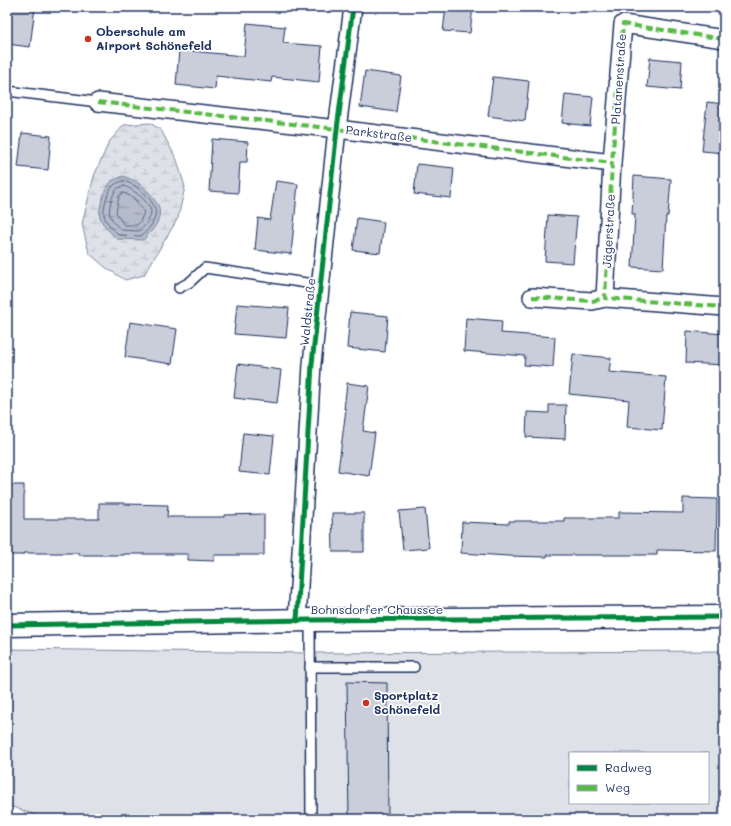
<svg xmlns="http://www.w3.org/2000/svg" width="731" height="826" font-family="Mali,sans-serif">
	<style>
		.wetland { fill: url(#wetland-marsh); stroke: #7c88a2 }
		.pitch { fill: #dee1e7; stroke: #7c88a2; fill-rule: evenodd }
		.water { fill: url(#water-ripples); stroke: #77839f }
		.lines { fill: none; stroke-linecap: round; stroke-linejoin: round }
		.shore { stroke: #596789; stroke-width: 1 }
		.building { fill: #caceda; stroke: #1b2f5e }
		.service-casing { stroke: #1b2f5e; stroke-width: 12 }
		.minor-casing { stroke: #1b2f5e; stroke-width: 20 }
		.tertiary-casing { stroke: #1b2f5e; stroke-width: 25 }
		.service { stroke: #fff; stroke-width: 9 }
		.minor { stroke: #fff; stroke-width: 17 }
		.tertiary { stroke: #fff; stroke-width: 22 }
		.quiet { stroke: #58b947; stroke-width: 4; stroke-dasharray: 8 4; stroke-linecap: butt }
		.cycleway-casing { stroke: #fff; stroke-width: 8 }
		.cycleway { stroke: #00873e; stroke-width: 5 }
		.poi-dot { fill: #c8321e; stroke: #fff; stroke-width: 1.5 }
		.labels { text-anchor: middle; stroke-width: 3.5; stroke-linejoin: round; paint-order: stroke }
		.poi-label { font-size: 12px; font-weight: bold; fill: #1b2f5e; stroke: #fff; text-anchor: start }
		.street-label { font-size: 12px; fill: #1b2f5e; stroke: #fff }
	</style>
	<defs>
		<pattern id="wetland-marsh" width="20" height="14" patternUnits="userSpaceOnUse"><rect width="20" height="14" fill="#dee1e7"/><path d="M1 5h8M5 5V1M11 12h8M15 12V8" fill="none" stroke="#bec1c9"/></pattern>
		<pattern id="water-ripples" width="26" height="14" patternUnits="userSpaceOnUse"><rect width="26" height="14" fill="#b5bbca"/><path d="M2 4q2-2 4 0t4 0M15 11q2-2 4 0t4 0" fill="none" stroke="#9298a7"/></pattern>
	</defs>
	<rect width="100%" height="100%" fill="#fff"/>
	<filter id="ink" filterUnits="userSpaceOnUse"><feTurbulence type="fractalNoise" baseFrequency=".025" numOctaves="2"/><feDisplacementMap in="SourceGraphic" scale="8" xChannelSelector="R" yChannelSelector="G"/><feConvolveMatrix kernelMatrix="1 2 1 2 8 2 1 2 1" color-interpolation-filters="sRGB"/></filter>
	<g filter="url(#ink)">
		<polygon class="wetland" points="150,123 161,130 177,160 185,187 178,218 144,275 125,280 105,267 89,253 82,224 94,176 109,142 124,125"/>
		<path class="pitch" d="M7 649 310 653 724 651V819H47L7 805ZM570 753H708V803H570Z"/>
		<path class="water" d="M123 176C137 181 145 186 153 198 155 201 159 205 159 208 162 221 151 232 143 240L117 239C111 233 102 225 100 217 98 208 105 187 112 181 115 179 120 178 123 176Z"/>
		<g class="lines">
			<g class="shore">
				<path d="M123 181C135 183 159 202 155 216 154 224 147 231 141 236L119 235C114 230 105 222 104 215 103 206 108 190 114 185 116 183 120 182 123 181Z"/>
				<path d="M124 186C133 189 150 202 151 212 151 219 144 227 139 231L121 230C117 226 112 221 110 215 108 209 112 193 118 188 119 188 123 186 124 186Z"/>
				<polygon points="124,193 134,198 144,212 140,222 137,225 124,225 116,213 119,196"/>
			</g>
		</g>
		<g class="building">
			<polygon points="10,7 35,7 30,47 7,44"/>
			<polygon points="446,7 473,7 470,33 443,31"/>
			<polygon points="247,23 285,27 283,43 322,46 319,82 272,77 271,82 216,76 215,89 176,85 179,50 244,56"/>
			<polygon points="650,58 682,61 680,90 647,87"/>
			<polygon points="365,71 401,76 396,112 360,107"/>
			<polygon points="493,77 529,81 525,121 488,116"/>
			<polygon points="565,94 593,97 590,126 562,123"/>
			<polygon points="707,102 724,104 724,153 702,151"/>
			<polygon points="22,133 51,136 48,170 18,167"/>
			<polygon points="212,139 248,142 247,162 240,162 238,193 209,191"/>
			<polygon points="417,164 454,168 451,198 414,194"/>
			<polygon points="634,176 671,179 668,216 666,216 663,269 632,267 635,214 632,214"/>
			<polygon points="276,181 298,184 291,254 255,250 258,218 270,220"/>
			<polygon points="548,215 577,217 573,263 545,261"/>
			<polygon points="357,218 384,222 380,253 353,250"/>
			<polygon points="237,304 289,308 286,338 234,334"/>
			<polygon points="350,312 388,316 385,352 347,348"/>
			<polygon points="466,318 502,321 501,333 555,337 553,367 524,365 525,356 464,351"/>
			<polygon points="130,322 177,329 172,364 125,357"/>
			<polygon points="687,331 724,334 724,365 686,363"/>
			<polygon points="573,354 611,358 609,372 666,377 662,430 627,427 629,400 569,394"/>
			<polygon points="238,364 281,370 277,403 234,398"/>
			<polygon points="347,383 369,386 363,431 375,433 369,476 338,471 346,409 344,409"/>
			<polygon points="549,405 566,405 565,439 526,437 527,412 549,413"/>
			<polygon points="243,433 274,436 270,475 239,472"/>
			<polygon points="7,485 24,485 24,519 99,519 99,503 124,503 124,504 168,505 167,517 224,517 224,515 264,514 264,555 214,555 214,561 188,560 188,554 124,554 124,555 79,555 79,553 23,553 23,555 7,555"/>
			<polygon points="683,498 717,499 716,551 657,550 657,555 547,555 547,557 508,556 461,553 462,522 509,524 509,521 564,521 564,518 619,518 619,512 683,513"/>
			<polygon points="425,509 429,548 403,550 399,511"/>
			<polygon points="332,513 364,513 364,552 333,552"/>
			<polygon points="347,682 387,683 388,819 349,819"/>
		</g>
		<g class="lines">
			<defs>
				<g id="service">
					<polyline points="7,91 98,102"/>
					<polyline points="179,288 190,282 205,268 320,285"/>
					<polyline points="310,620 311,819"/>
					<polyline points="310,667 414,667"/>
				</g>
				<g id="minor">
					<polyline points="724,39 623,24 612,163 605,298 724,307"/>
					<polyline points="98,102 337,129 612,163"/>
					<polyline points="532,297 592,301 605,298"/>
					<polyline points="297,621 312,364 337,129 353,7"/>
				</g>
				<polyline id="tertiary" points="7,625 310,620 724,617"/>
			</defs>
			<use href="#service" class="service-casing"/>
			<use href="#minor" class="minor-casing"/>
			<use href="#tertiary" class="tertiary-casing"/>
			<use href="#service" class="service"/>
			<use href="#minor" class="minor"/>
			<use href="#tertiary" class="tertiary"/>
			<g class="quiet">
				<polyline points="724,39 623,24 612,163 605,298 724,307"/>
				<polyline points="98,102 337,129 612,163"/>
				<polyline points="532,297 592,301 605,298"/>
			</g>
			<defs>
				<g id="cycleway">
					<polyline points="297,621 312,364 337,129 353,7"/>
					<polyline points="7,625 310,620 724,617"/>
				</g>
			</defs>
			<use href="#cycleway" class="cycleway-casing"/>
			<use href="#cycleway" class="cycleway"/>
		</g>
	</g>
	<g class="poi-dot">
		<circle cx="88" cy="39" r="4"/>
		<circle cx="366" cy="703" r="4"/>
	</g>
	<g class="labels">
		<g class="poi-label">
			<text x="96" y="36">Oberschule am<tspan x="96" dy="14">Airport Schönefeld</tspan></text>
			<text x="374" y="700">Sportplatz<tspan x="374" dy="14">Schönefeld</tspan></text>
		</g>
		<g class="street-label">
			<text transform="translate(619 79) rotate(-86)" y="4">Platanenstraße</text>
			<text transform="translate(379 134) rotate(7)" y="4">Parkstraße</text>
			<text transform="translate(609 231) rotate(-87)" y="4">Jägerstraße</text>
			<text transform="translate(308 312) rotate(-84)" y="4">Waldstraße</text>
			<text x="377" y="614">Bohnsdorfer Chaussee</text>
		</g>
	</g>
	<rect width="731" height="826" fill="none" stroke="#fff" stroke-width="24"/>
	<rect x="12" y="12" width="707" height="802" fill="none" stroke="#1b2f5e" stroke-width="1.5" filter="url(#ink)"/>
	<rect x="569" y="752" width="140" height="52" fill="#ffffff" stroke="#a4acbf"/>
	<rect x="577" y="765" width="20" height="6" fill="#00873e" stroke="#a4acbf"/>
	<text x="605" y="772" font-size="12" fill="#1b2f5e">Radweg</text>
	<rect x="577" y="785" width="20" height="6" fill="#58b947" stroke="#a4acbf"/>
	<text x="605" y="792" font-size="12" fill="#1b2f5e">Weg</text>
</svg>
